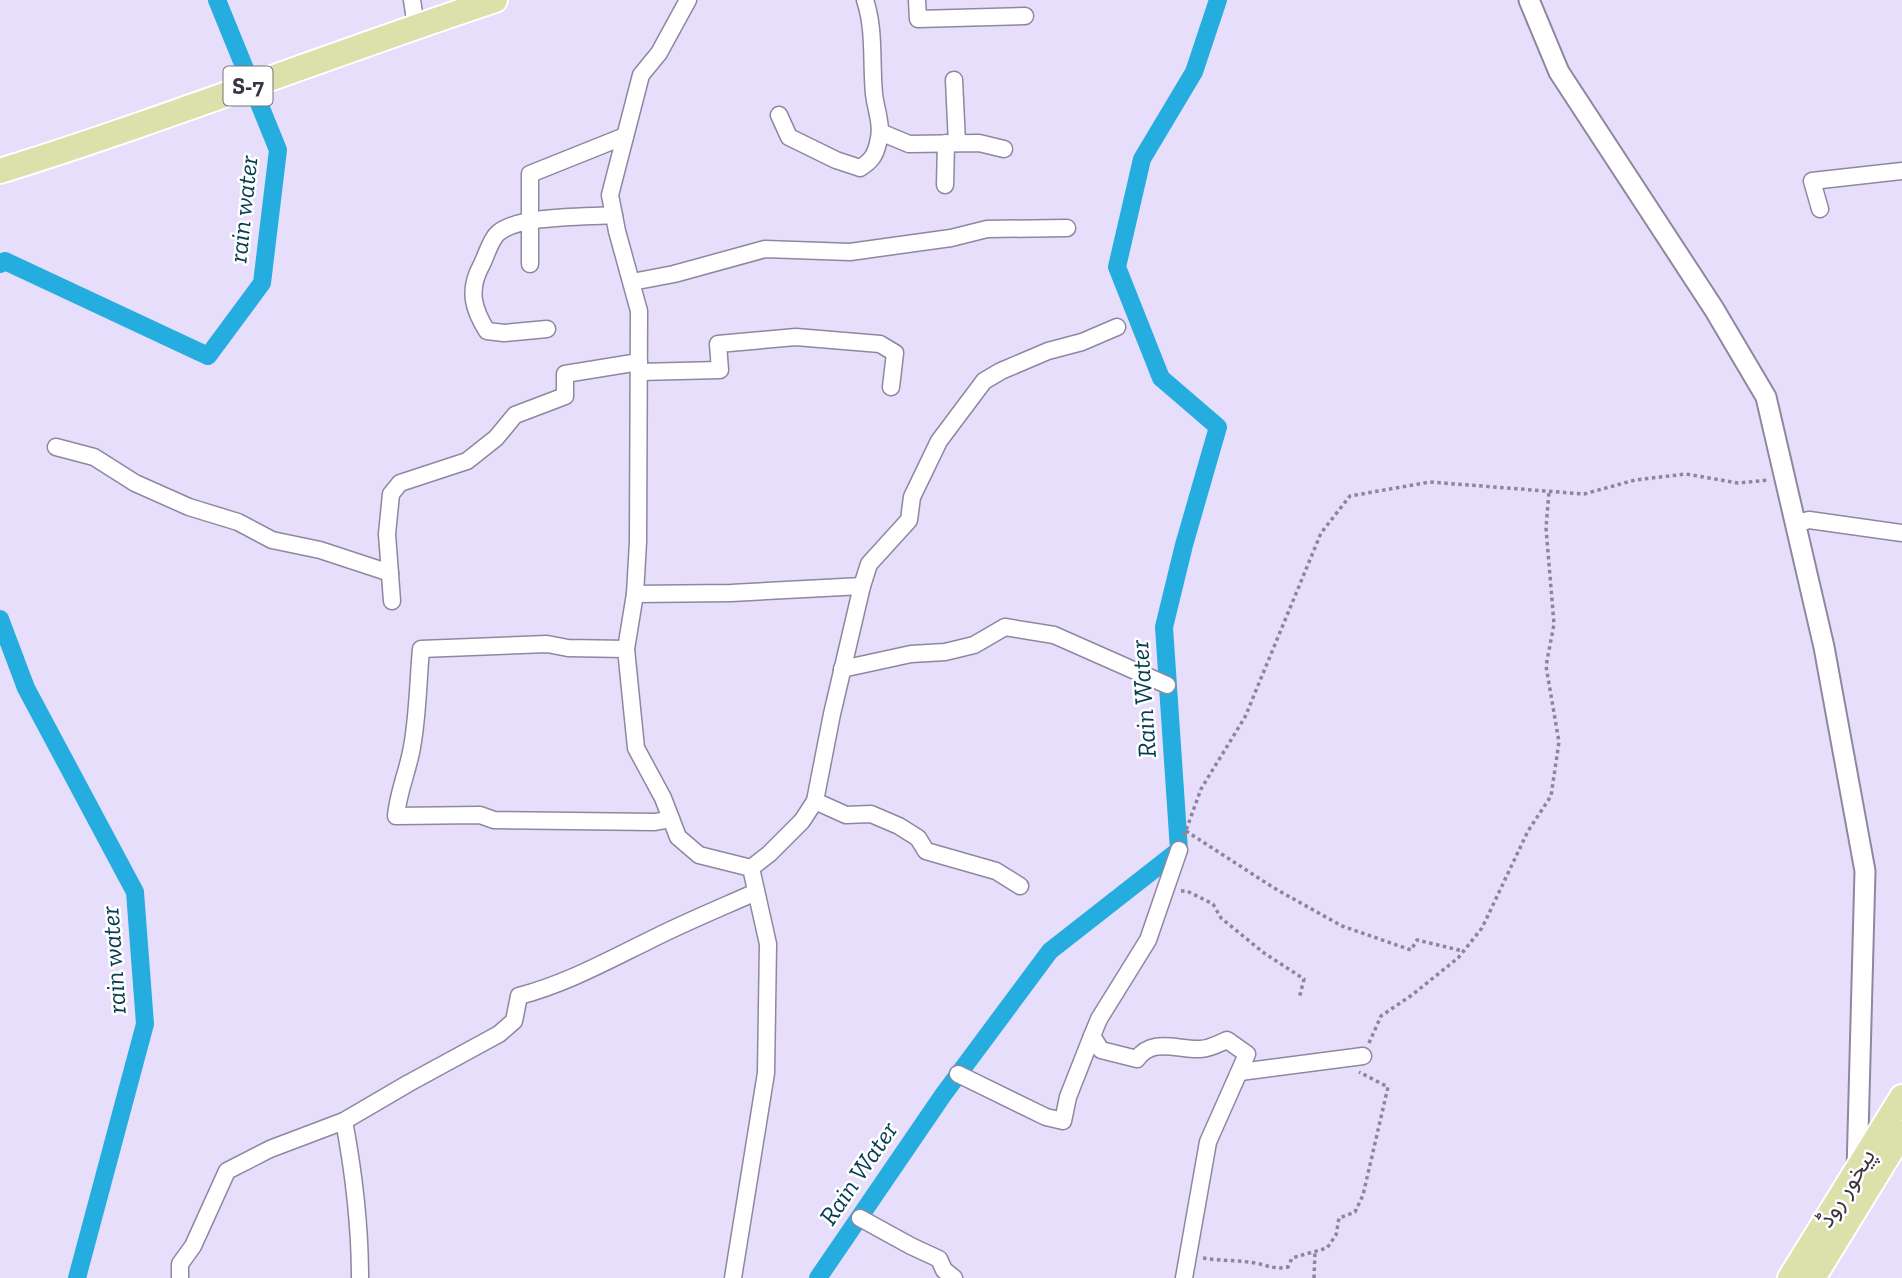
<svg xmlns="http://www.w3.org/2000/svg" width="1902" height="1278" font-family="'Zilla Slab','Noto Sans Arabic',serif">
	<style>
		.lines { fill: none; stroke-linecap: round; stroke-linejoin: round }
		.canal { stroke: #26addf; stroke-width: 18 }
		.minor-casing { stroke: #8e87a1; stroke-width: 19 }
		.tertiary-casing { stroke: #8e87a1; stroke-width: 23 }
		.primary-casing { stroke: #fff; stroke-width: 28 }
		.path { stroke: #8b8699; stroke-width: 3.5; stroke-dasharray: 3.5 3.5; stroke-linecap: butt }
		.minor { stroke: #fff; stroke-width: 16 }
		.tertiary { stroke: #fff; stroke-width: 19 }
		.primary { stroke: #dce1ac; stroke-width: 24 }
		.labels { text-anchor: middle; stroke-width: 5; stroke-linejoin: round; paint-order: stroke }
		.shield { fill: #fff; stroke: #747279; stroke-width: 2 }
		.shield-label { font-size: 23px; font-weight: bold; fill: #383540 }
		.street-label { font-size: 24px; fill: #383540; stroke: #fff }
		.water-label { font-size: 26px; font-style: italic; fill: #043d51; stroke: #fff }
	</style>
	<rect width="100%" height="100%" fill="#e6defb"/>
	<g class="lines">
		<g class="canal">
			<polyline points="0,264 5,261 208,356 262,283 278,150 217,0"/>
			<polyline points="0,619 26,688 135,892 145,1024 77,1278"/>
			<polyline points="818,1278 943,1095 1050,951 1179,850 1164,627 1184,545 1218,427 1161,378 1117,267 1142,159 1194,72 1218,0"/>
		</g>
		<defs>
			<g id="minor">
				<polyline points="412,0 416,26"/>
				<polyline points="688,0 659,53 641,75 610,195 617,231 639,311 638,542 635,594 626,649 636,748 663,798 678,837 699,855 751,868 768,944 766,1073 733,1278"/>
				<polyline points="917,0 918,19 1025,16"/>
				<polyline points="954,80 957,143"/>
				<path d="M779 115 789 137 836 160 860 168C871 161 875 156 878 143 883 125 876 111 874 94 871 62 875 30 865 0"/>
				<polyline points="880,132 909,144 979,143 1004,149"/>
				<polyline points="945,185 946,143"/>
				<polyline points="1820,209 1812,181 1902,171"/>
				<polyline points="530,264 530,174 625,136"/>
				<polyline points="632,282 674,274 765,249 850,252 951,238 987,229 1067,228"/>
				<path d="M547 329 504 333 487 331C473 309 468 290 481 266 486 257 490 240 498 233 519 215 585 217 614 215"/>
				<polyline points="639,372 720,370 718,344 796,337 880,344 895,353 891,387"/>
				<polyline points="56,447 94,457 135,483 189,507 238,522 272,540 320,550 390,573"/>
				<polyline points="1795,524 1809,520 1902,533"/>
				<polyline points="635,594 731,593 862,586"/>
				<polyline points="392,601 387,534 391,494 400,483 467,461 496,438 515,415 565,396 565,374 639,362"/>
				<path d="M626 649 568 648 547 644 421 649C418 682 418 714 412 747 408 771 398 792 396 816L480 815 494 820 655 822 671 819"/>
				<polyline points="842,669 911,654 945,652 974,645 1005,627 1054,635 1167,685"/>
				<polyline points="815,801 846,815 871,814 899,826 918,838 926,851 996,871 1020,886"/>
				<path d="M1179 850 1148 940 1099 1019 1092 1036 1101 1050 1137 1059C1152 1037 1178 1050 1200 1049 1209 1049 1218 1044 1227 1040L1247 1054 1208 1142 1184 1278"/>
				<polyline points="751,868 769,854 802,821 815,801 832,714 862,586 869,564 909,520 912,497 939,441 984,381 1001,371 1048,351 1082,342 1117,327"/>
				<polyline points="1240,1072 1363,1056"/>
				<polyline points="958,1074 1046,1117 1063,1121 1068,1097 1092,1036"/>
				<path d="M344 1121C354 1174 360 1224 360 1278"/>
				<polyline points="860,1218 911,1246 939,1259 944,1270 954,1278"/>
				<path d="M180 1278V1264L193 1246 227 1171 270 1149 344 1121 409 1083 499 1034 514 1021 519 996C565 984 605 962 648 941 683 923 720 908 756 892"/>
			</g>
			<polyline id="tertiary" points="1529,0 1559,72 1714,309 1766,397 1824,647 1865,871 1857,1171"/>
			<g id="primary">
				<path d="M0 171C167 119 329 55 495 0"/>
				<polyline points="1790,1278 1902,1097"/>
				<polyline points="1813,1278 1902,1133"/>
			</g>
		</defs>
		<use href="#minor" class="minor-casing"/>
		<use href="#tertiary" class="tertiary-casing"/>
		<use href="#primary" class="primary-casing"/>
		<g class="path">
			<polyline points="1186,831 1274,888 1342,926 1411,950 1417,940 1463,951"/>
			<polyline points="1184,836 1201,789 1245,717 1321,533 1350,496 1430,482 1584,494 1635,480 1686,474 1738,483 1769,480"/>
			<polyline points="1181,891 1187,891 1213,904 1221,918 1264,953 1304,979 1299,999"/>
			<polyline points="1369,1043 1381,1016 1412,995 1458,958 1482,928 1528,831 1551,796 1559,742 1546,666 1554,624 1546,528 1549,492"/>
			<path d="M1203 1258C1220 1261 1238 1260 1255 1263 1267 1265 1275 1270 1288 1267L1292 1258 1327 1248 1336 1235 1339 1218 1355 1212 1363 1195 1388 1087 1359 1072"/>
			<polyline points="1314,1278 1315,1252"/>
		</g>
		<use href="#minor" class="minor"/>
		<use href="#tertiary" class="tertiary"/>
		<use href="#primary" class="primary"/>
	</g>
	<g class="labels">
		<rect class="shield" x="223.5" y="66.5" width="49" height="39" rx="5"/>
		<g class="shield-label">
			<text x="248" y="94">S-7</text>
		</g>
		<g class="street-label">
			<text transform="translate(1846 1188) rotate(-58)" y="8">پیخور روڈ</text>
		</g>
		<g class="water-label">
			<text transform="translate(243 209) rotate(-84)" y="9">rain water</text>
			<text transform="translate(1143 699) rotate(-94)" y="9">Rain Water</text>
			<text transform="translate(113 960) rotate(-94)" y="9">rain water</text>
			<text transform="translate(858 1173) rotate(-56)" y="9">Rain Water</text>
		</g>
	</g>
</svg>
